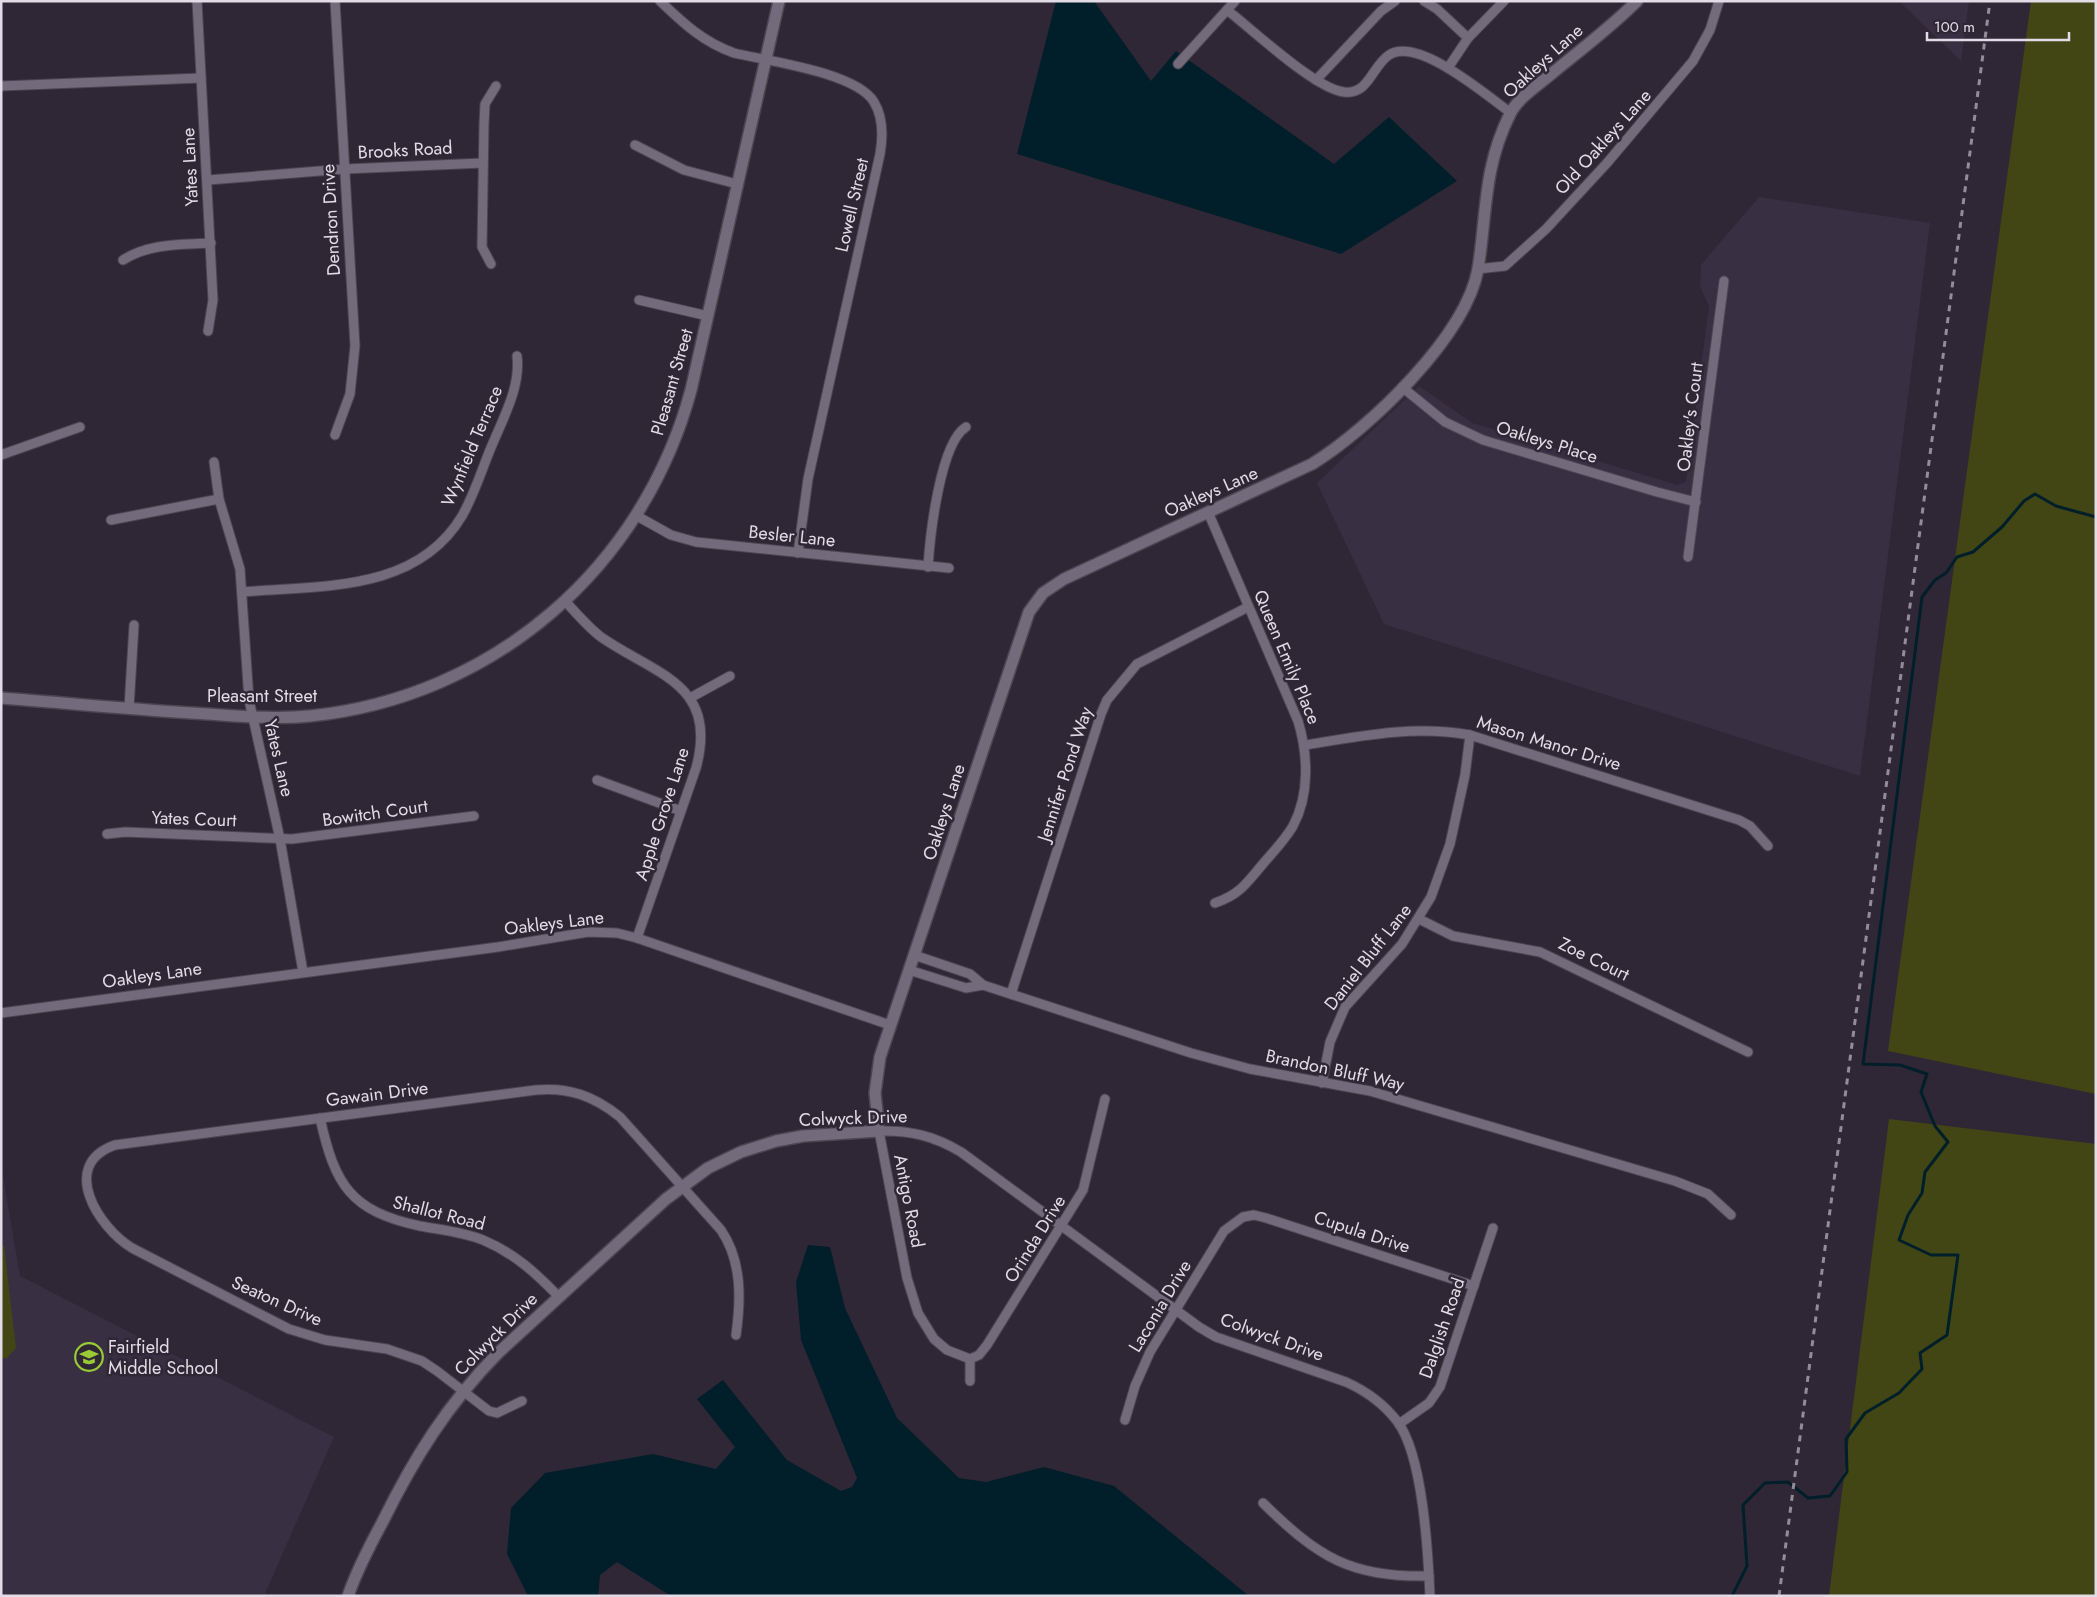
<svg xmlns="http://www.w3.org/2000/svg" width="2097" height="1597" font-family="Jost,sans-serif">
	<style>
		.built { fill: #392f43 }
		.green { fill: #424615 }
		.water { fill: #001f2a }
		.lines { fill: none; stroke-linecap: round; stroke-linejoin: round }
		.stream { stroke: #001f2a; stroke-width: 3 }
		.minor-casing { stroke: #4c4551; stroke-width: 11 }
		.tertiary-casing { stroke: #4c4551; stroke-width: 14 }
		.minor { stroke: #736b7c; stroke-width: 9 }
		.tertiary { stroke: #736b7c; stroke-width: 11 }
		.rail { stroke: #938c99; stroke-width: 3; stroke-dasharray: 6 6; stroke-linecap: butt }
		.labels { text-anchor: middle; stroke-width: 5; stroke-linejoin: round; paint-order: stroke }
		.street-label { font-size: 18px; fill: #e1dce6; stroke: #2f2736 }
		.poi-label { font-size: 18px; fill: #e1dce6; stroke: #2f2736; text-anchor: start }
	</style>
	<rect width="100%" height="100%" fill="#2f2736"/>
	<g class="built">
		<polygon points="1899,1 1969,1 1961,61"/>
		<polygon points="1759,197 1930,223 1860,776 1384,624 1317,483 1419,386 1472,423 1677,485 1686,482 1709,306 1700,287 1701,265"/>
		<polygon points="1,1164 20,1276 334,1437 264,1596 1,1596"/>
	</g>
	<g class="green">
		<polygon points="2031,1 2096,1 2096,1094 1888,1051"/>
		<polygon points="1889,1119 2096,1144 2096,1596 1829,1596"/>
		<polygon points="1,1246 4,1246 16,1348 7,1358 1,1358"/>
	</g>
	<g class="water">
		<polygon points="1056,1 1094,1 1151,81 1176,51 1334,164 1389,117 1457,181 1341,254 1017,154"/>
		<polygon points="808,1245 830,1247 845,1308 897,1418 959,1478 986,1482 1044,1467 1114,1486 1249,1596 671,1596 617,1562 600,1575 598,1596 526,1596 527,1594 507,1554 511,1508 545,1473 653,1454 716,1469 735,1447 697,1399 723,1380 787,1460 841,1491 852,1487 857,1478 801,1340 796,1282"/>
	</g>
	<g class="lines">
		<polyline class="stream" points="1732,1596 1747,1566 1743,1505 1765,1483 1788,1482 1808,1498 1830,1496 1847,1472 1846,1439 1865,1413 1899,1393 1922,1369 1920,1353 1947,1335 1958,1255 1931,1255 1899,1240 1908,1215 1922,1193 1925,1172 1948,1142 1935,1126 1921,1092 1927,1074 1900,1065 1863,1064 1922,597 1935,580 1946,573 1957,557 1973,552 2002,527 2024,501 2035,494 2056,506 2096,517"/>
		<defs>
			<g id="minor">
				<polyline points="197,1 213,300 208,331"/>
				<path d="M660 1C683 23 703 42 734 53 767 61 856 72 874 102 883 117 883 137 880 154L808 479 798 553"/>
				<polyline points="1424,1 1437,9 1468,38"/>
				<path d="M1227 10C1252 29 1315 89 1344 92 1369 95 1372 66 1389 55 1418 36 1487 96 1511 113"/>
				<polyline points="1178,64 1235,1"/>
				<polyline points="1448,68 1468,38 1504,1"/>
				<polyline points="1316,80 1381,11 1395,1"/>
				<polyline points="1,86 201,78"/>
				<polyline points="635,145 684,170 737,184"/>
				<polyline points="208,180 345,169 483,163"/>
				<path d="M123 260C150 243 180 245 211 243"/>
				<polyline points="491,264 482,247 484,124 485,104 496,86"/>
				<polyline points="1477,269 1505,266 1546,229 1607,163 1693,61 1710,30 1719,1"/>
				<polyline points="639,300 708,316"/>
				<polyline points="1402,387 1445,422 1483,440 1657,492 1696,502"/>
				<polyline points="335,435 350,394 355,346 335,1"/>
				<polyline points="1,455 80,427"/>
				<polyline points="214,462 219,499 240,569 249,700 280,839 303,972"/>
				<path d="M1208 512 1298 721C1308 754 1310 794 1293 826 1285 840 1272 853 1262 865 1246 884 1239 895 1215 903"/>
				<polyline points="637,516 671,535 696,542 949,568"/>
				<polyline points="111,520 219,499"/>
				<polyline points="1688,557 1724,281"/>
				<path d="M928 567C930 536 940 443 966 427"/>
				<path d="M242 592C320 585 416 593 462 516 474 495 481 472 490 450 502 420 521 388 517 356"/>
				<path d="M566 602C577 614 588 627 601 637 656 675 719 684 696 768L637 938"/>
				<polyline points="690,698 730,676"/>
				<polyline points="129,708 134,625"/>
				<path d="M1306 745C1360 736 1414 725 1470 735L1739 820 1750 826 1768 846"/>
				<polyline points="597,780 681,811"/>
				<polyline points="107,834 125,832 292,839 474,816"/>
				<polyline points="1419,919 1453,936 1540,952 1748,1052"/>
				<polyline points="909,970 966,988 983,985 970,974 914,955"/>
				<polyline points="983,985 1191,1053 1250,1069 1370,1091 1675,1181 1708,1194 1731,1215"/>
				<polyline points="1011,994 1101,714 1107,700 1137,664 1248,607"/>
				<polyline points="1,1013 498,947 588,932 617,933 637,938 890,1025"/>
				<polyline points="1322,1083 1330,1042 1345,1007 1402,944 1431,897 1450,844 1465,775 1470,735"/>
				<path d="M320 1118C335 1185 350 1211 420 1226 441 1230 463 1232 483 1240 514 1253 536 1273 559 1297"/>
				<path d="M970 1359 947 1350 934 1339 918 1313 907 1278 879 1131C910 1130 934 1136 961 1152L1199 1327 1216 1337 1346 1382C1366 1391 1383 1403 1397 1421 1423 1455 1428 1552 1430 1596"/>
				<polyline points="970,1381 970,1359 979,1355 987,1345 1083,1190 1105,1099"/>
				<path d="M522 1401 497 1413 489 1411 437 1371 422 1361 387 1349 325 1340 289 1329 132 1248C99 1228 58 1165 115 1145L536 1090C569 1087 594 1096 620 1117L721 1230C742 1261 741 1299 736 1335"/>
				<polyline points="1125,1420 1135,1386 1150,1352 1224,1231 1243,1217 1254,1215 1266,1218 1474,1286"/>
				<polyline points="1399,1424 1429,1403 1440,1387 1493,1228"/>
				<path d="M1263 1503C1318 1557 1351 1578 1429 1576"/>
			</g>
			<g id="tertiary">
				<path d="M1 698C65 703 128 709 191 713 231 715 270 720 310 716 494 697 643 568 691 390L779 1"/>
				<path d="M348 1596C357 1570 369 1547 382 1523 414 1458 447 1405 498 1353L666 1199 708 1168 741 1152 776 1141 803 1136 879 1131 875 1093 880 1057 1029 612 1043 593 1064 579 1312 464C1369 429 1466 336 1478 269 1487 213 1483 168 1510 114 1518 98 1537 86 1550 75 1579 51 1610 28 1637 1"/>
			</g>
		</defs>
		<use href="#minor" class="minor-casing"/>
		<use href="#tertiary" class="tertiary-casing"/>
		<use href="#minor" class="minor"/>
		<use href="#tertiary" class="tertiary"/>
		<polyline class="rail" points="1779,1596 1990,1"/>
	</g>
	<defs>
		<symbol id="school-ring" viewBox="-11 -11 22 22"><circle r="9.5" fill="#2f2736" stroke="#99cb35" stroke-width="1.5"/><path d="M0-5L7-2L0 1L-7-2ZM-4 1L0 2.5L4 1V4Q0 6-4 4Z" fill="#99cb35"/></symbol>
	</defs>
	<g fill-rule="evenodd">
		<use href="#school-ring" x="73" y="1341" width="32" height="32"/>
	</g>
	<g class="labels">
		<g class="street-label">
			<text transform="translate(1543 61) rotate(-42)" y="6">Oakleys Lane</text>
			<text transform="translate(1603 142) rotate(-48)" y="6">Old Oakleys Lane</text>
			<text transform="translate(405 150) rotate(-3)" y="6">Brooks Road</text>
			<text transform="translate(190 167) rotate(-93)" y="6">Yates Lane</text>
			<text transform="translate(852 205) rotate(-77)" y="6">Lowell Street</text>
			<text transform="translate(331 220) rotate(-93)" y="6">Dendron Drive</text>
			<text transform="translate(672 382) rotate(-74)" y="6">Pleasant Street</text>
			<text transform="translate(1690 417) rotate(-83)" y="6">Oakley's Court</text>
			<text transform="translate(1547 442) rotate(17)" y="6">Oakleys Place</text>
			<text transform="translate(472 446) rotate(-67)" y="6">Wynfield Terrace</text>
			<text transform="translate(1211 492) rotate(-24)" y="6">Oakleys Lane</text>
			<text transform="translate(792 536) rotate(6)" y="6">Besler Lane</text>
			<text transform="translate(1287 657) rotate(67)" y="6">Queen Emily Place</text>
			<text x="262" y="702">Pleasant Street</text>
			<text transform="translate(1549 743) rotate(17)" y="6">Mason Manor Drive</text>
			<text transform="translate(279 758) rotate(77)" y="6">Yates Lane</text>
			<text transform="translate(1065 774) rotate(-72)" y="6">Jennifer Pond Way</text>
			<text transform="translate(944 812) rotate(-72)" y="6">Oakleys Lane</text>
			<text transform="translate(375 813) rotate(-8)" y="6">Bowitch Court</text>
			<text transform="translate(662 814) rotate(-72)" y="6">Apple Grove Lane</text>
			<text transform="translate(194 819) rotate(2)" y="6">Yates Court</text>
			<text transform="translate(554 923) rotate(-7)" y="6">Oakleys Lane</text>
			<text transform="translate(1368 957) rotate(-52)" y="6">Daniel Bluff Lane</text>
			<text transform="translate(1594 959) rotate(26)" y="6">Zoe Court</text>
			<text transform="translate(152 975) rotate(-8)" y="6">Oakleys Lane</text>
			<text transform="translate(1335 1070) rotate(12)" y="6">Brandon Bluff Way</text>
			<text transform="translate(377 1094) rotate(-7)" y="6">Gawain Drive</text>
			<text transform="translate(853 1118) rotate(-2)" y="6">Colwyck Drive</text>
			<text transform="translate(909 1201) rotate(79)" y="6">Antigo Road</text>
			<text transform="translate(439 1213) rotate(14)" y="6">Shallot Road</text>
			<text transform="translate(1362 1232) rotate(18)" y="6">Cupula Drive</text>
			<text transform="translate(1035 1239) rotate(-58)" y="6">Orinda Drive</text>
			<text transform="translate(277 1301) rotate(24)" y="6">Seaton Drive</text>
			<text transform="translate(1160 1306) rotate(-59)" y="6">Laconia Drive</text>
			<text transform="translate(1442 1328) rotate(-71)" y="6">Dalglish Road</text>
			<text transform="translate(496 1334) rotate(-45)" y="6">Colwyck Drive</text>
			<text transform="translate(1272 1337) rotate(20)" y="6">Colwyck Drive</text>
		</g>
		<g class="poi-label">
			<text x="108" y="1353">Fairfield<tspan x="108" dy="21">Middle School</tspan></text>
		</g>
	</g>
	<rect width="2097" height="1597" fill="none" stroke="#e1dce6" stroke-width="5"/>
	<path d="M1927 32v8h142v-8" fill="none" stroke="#e1dce6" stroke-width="2.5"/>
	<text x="1934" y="32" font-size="15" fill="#e1dce6" stroke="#2f2736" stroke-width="4" paint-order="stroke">100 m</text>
</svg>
